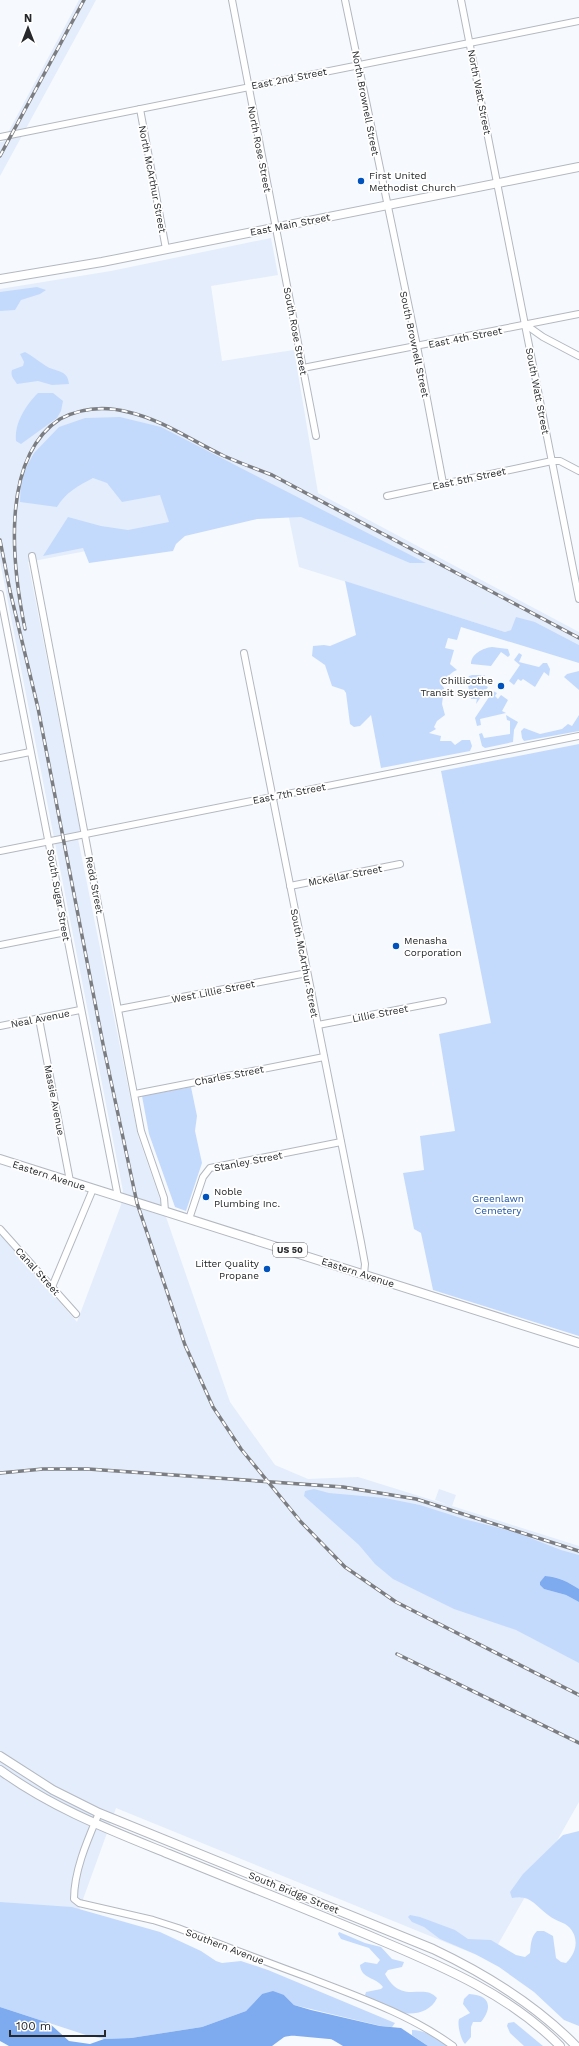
<svg xmlns="http://www.w3.org/2000/svg" width="579" height="2046" font-family="'Work Sans',sans-serif">
	<style>
		.built { fill: #e4edfc }
		.green { fill: #c3dafd }
		.water { fill: #7eabf0 }
		.lines { fill: none; stroke-linecap: round; stroke-linejoin: round }
		.river { stroke: #7eabf0; stroke-width: 11 }
		.minor-casing { stroke: #b3b8c0; stroke-width: 8 }
		.major-casing { stroke: #b3b8c0; stroke-width: 10 }
		.minor { stroke: #fff; stroke-width: 6 }
		.major { stroke: #fff; stroke-width: 8 }
		.rail-casing { stroke: #7b7d81; stroke-width: 3.5 }
		.rail { stroke: #fff; stroke-width: 2; stroke-dasharray: 6; stroke-linecap: butt }
		.poi-dot { fill: #0053bc; stroke: #fff; stroke-width: 1.5 }
		.labels { text-anchor: middle; stroke-width: 3.5; stroke-linejoin: round; paint-order: stroke }
		.shield { fill: #fff; stroke: #67686b; stroke-width: 1 }
		.shield-label { font-size: 9px; font-weight: bold; fill: #26282b }
		.street-label { font-size: 10px; fill: #26282b; stroke: #fff }
		.poi-label { font-size: 10px; fill: #26282b; stroke: #fff; text-anchor: start }
		.park-label { font-size: 10px; fill: #1d54a4; stroke: #fff }
	</style>
	<rect width="100%" height="100%" fill="#f6f9fe"/>
	<g class="built">
		<polygon points="79,0 96,0 0,176 0,142 3,142"/>
		<polygon points="271,238 278,275 211,286 222,361 294,350 318,493 579,632 579,645 535,622 514,626 511,630 505,632 299,567 288,513 28,562 80,829 78,839 138,1136 230,1402 275,1465 308,1479 358,1477 448,1505 435,1500 439,1489 456,1495 452,1506 579,1546 579,1802 489,1960 116,1808 52,1985 0,1979 0,1234 77,1322 121,1205 123,1191 0,561 0,289 111,271"/>
	</g>
	<g class="green">
		<polygon points="37,287 46,290 40,294 21,300 15,310 0,311 0,292"/>
		<path d="M25 352C33 356 38 361 46 366 55 372 68 369 69 384L52 385 38 381 17 384C14 379 10 376 12 370L23 366 24 362 20 354Z"/>
		<path d="M38 393H53L63 401 61 411 57 418 21 444 16 441C14 423 26 405 38 393Z"/>
		<path d="M120 417 161 427 426 563H410L301 517 257 519 185 536 176 544 173 551 89 563 83 548 43 556 68 517 101 526 128 530 169 522 160 495 122 502 107 483 93 478C78 486 66 492 57 507L20 502 21 477 34 453 59 427 85 418Z"/>
		<path d="M345 581 505 632 511 630 516 617 535 622 579 645V663L461 627 457 640 448 638 445 648 454 650 450 664 457 670C449 672 445 683 440 683L444 688 442 704 445 715 437 721 434 727 436 729 429 733 441 736 440 741H451L455 745 462 740H470L472 746 470 751 381 768 371 715 360 726 354 727 350 724 346 693 344 690 332 686 325 665 312 656 313 646 324 645 330 646 356 635Z"/>
		<path d="M492 647 508 649 510 655 508 657 501 652 491 666 471 664C471 654 483 648 492 647Z"/>
		<polygon points="519,653 522,655 519,662 539,667 543,663 547,663 550,669 549,676 544,672 535,687 523,679 521,681 518,679 514,685 509,681 520,665 514,660"/>
		<polygon points="579,671 579,690 564,677 567,674"/>
		<polygon points="472,675 485,675 480,682 488,687 476,704 477,699 471,699 467,681 469,676"/>
		<polygon points="493,691 497,693 495,696 498,699 501,695 508,700 502,711 506,713 480,719 481,725 477,726 475,718"/>
		<polygon points="506,715 518,722 514,730 513,742 485,748 482,746 479,734 482,733 484,738 510,734 510,721 507,720"/>
		<polygon points="579,715 579,731 524,741 522,738 521,731 524,728 540,734 562,729 568,724 572,726"/>
		<polygon points="579,744 579,1336 433,1290 421,1233 414,1229 403,1173 424,1170 420,1136 455,1131 439,1034 491,1023 441,771"/>
		<polygon points="191,1087 197,1116 195,1131 202,1163 186,1211 175,1207 149,1134 142,1096"/>
		<path d="M314 1489 329 1493 385 1498 420 1505 464 1519 515 1532 561 1550 579 1555V1589C568 1582 559 1577 546 1576L540 1582V1585L544 1589 566 1595 579 1602V1663L516 1630 454 1609 393 1579 375 1564 359 1545 304 1496 305 1491Z"/>
		<path d="M579 1831V2026L564 2020 534 1992 499 1967 475 1954 440 1939 424 1927 412 1922 408 1917 410 1915 420 1917 455 1930 468 1939 491 1940 516 1955 525 1957 530 1953C531 1943 531 1937 537 1931H544L553 1936 556 1958 561 1962 566 1963C579 1951 579 1933 565 1924 559 1921 553 1919 548 1915 535 1905 530 1894 512 1898L510 1892 523 1874 563 1835Z"/>
		<polygon points="0,1902 72,1907 160,1932 201,1951 216,1961 222,1963 241,1961 268,1970 395,2023 392,2027 381,2026 294,2005 284,1995 262,1994 246,2011 202,2027 131,2038 104,2039 86,2035 0,2007"/>
		<path d="M339 1932 365 1943 381 1947 392 1959 404 1962 402 1967 388 1970 385 1974C402 2006 423 1982 437 1998 424 2025 381 2012 365 1995L366 1992 381 1989 383 1987C376 1977 361 1979 360 1965L365 1962 377 1964 380 1960 369 1948 341 1939 338 1934Z"/>
		<path d="M469 1994C490 1995 493 2007 481 2022H473L471 2027V2037L465 2044C461 2040 457 2025 459 2019L470 2013 463 2004 464 1999Z"/>
		<polygon points="514,2022 543,2046 524,2046 510,2033 507,2026 508,2023"/>
		<path d="M412 2030C425 2030 438 2039 449 2046H428L412 2035Z"/>
	</g>
	<g class="water">
		<path d="M545 1576C559 1577 568 1582 579 1589V1602L566 1595 544 1589 540 1585V1582Z"/>
		<polygon points="273,1991 284,1995 294,2005 311,2010 380,2026 401,2028 428,2046 343,2046 316,2030 295,2029 272,2046 9,2046 0,2041 0,2007 49,2023 69,2041 90,2044 104,2039 131,2038 202,2027 246,2011 262,1994"/>
	</g>
	<g class="lines">
		<polyline class="river" points="279,2032 292,2030 335,2034"/>
		<defs>
			<g id="minor">
				<polyline points="232,0 316,436"/>
				<polyline points="345,0 417,346 443,483"/>
				<polyline points="461,0 579,599"/>
				<polyline points="140,109 166,249"/>
				<polyline points="0,137 579,21"/>
				<polyline points="526,325 543,337 579,356"/>
				<polyline points="303,368 579,314"/>
				<polyline points="387,496 552,461 560,461 579,471"/>
				<polyline points="32,556 141,1131 164,1198 165,1211"/>
				<polyline points="0,594 118,1197"/>
				<polyline points="244,653 361,1242 365,1264 364,1274"/>
				<polyline points="0,758 30,752"/>
				<polyline points="0,851 579,736"/>
				<polyline points="290,886 400,864"/>
				<polyline points="0,945 66,932"/>
				<polyline points="119,1009 307,973"/>
				<polyline points="39,1019 70,1181"/>
				<polyline points="318,1025 443,1001"/>
				<polyline points="0,1026 80,1010"/>
				<polyline points="135,1094 324,1057"/>
				<polyline points="189,1219 203,1177 210,1168 341,1142"/>
				<polyline points="0,1229 76,1314"/>
				<polyline points="52,1287 93,1189"/>
				<path d="M99 1813C88 1839 74 1870 74 1899L79 1903 153 1920 178 1928C222 1945 266 1962 310 1978 359 1997 411 2015 453 2046"/>
			</g>
			<g id="major">
				<polyline points="0,279 102,262 579,167"/>
				<polyline points="0,1159 579,1343"/>
				<path d="M0 1756 53 1790 99 1813 433 1949C486 1974 535 2004 576 2046"/>
				<path d="M0 1770C52 1808 110 1830 169 1854 240 1883 311 1911 382 1941 446 1968 511 1996 560 2046"/>
			</g>
		</defs>
		<use href="#minor" class="minor-casing"/>
		<use href="#major" class="major-casing"/>
		<use href="#minor" class="minor"/>
		<use href="#major" class="major"/>
		<defs>
			<g id="rail">
				<polyline points="0,156 84,0"/>
				<polyline points="0,540 10,591 38,708 103,1044 137,1203 185,1345 213,1407 241,1449 301,1522 345,1567 396,1602 579,1695"/>
				<path d="M25 629C12 565 0 458 60 419 81 408 105 406 128 412 163 420 192 441 224 456 240 463 256 469 272 475L579 638"/>
				<polyline points="0,1473 43,1469 88,1469 343,1487 416,1499 579,1551"/>
				<polyline points="397,1654 579,1743"/>
			</g>
		</defs>
		<use href="#rail" class="rail-casing"/>
		<use href="#rail" class="rail"/>
	</g>
	<g class="poi-dot">
		<circle cx="361" cy="181" r="4"/>
		<circle cx="501" cy="686" r="4"/>
		<circle cx="396" cy="946" r="4"/>
		<circle cx="206" cy="1197" r="4"/>
		<circle cx="267" cy="1269" r="4"/>
	</g>
	<g class="labels">
		<rect class="shield" x="273" y="1243" width="34" height="14" rx="3"/>
		<g class="shield-label">
			<text x="290" y="1253">US 50</text>
		</g>
		<g class="street-label">
			<text transform="translate(289 78) rotate(-11)" y="4">East 2nd Street</text>
			<text transform="translate(480 92) rotate(79)" y="4">North Watt Street</text>
			<text transform="translate(366 103) rotate(79)" y="4">North Brownell Street</text>
			<text transform="translate(260 149) rotate(79)" y="4">North Rose Street</text>
			<text transform="translate(153 179) rotate(79)" y="4">North McArthur Street</text>
			<text transform="translate(290 224) rotate(-11)" y="4">East Main Street</text>
			<text transform="translate(296 331) rotate(79)" y="4">South Rose Street</text>
			<text transform="translate(465 337) rotate(-11)" y="4">East 4th Street</text>
			<text transform="translate(415 344) rotate(78)" y="4">South Brownell Street</text>
			<text transform="translate(538 391) rotate(79)" y="4">South Watt Street</text>
			<text transform="translate(469 478) rotate(-12)" y="4">East 5th Street</text>
			<text transform="translate(289 793) rotate(-11)" y="4">East 7th Street</text>
			<text transform="translate(345 875) rotate(-11)" y="4">McKellar Street</text>
			<text transform="translate(95 885) rotate(79)" y="4">Redd Street</text>
			<text transform="translate(59 895) rotate(80)" y="4">South Sugar Street</text>
			<text transform="translate(305 963) rotate(79)" y="4">South McArthur Street</text>
			<text transform="translate(213 991) rotate(-11)" y="4">West Lillie Street</text>
			<text transform="translate(380 1013) rotate(-11)" y="4">Lillie Street</text>
			<text transform="translate(40 1018) rotate(-11)" y="4">Neal Avenue</text>
			<text transform="translate(229 1075) rotate(-11)" y="4">Charles Street</text>
			<text transform="translate(55 1100) rotate(79)" y="4">Massie Avenue</text>
			<text transform="translate(248 1161) rotate(-11)" y="4">Stanley Street</text>
			<text transform="translate(49 1175) rotate(18)" y="4">Eastern Avenue</text>
			<text transform="translate(38 1271) rotate(48)" y="4">Canal Street</text>
			<text transform="translate(358 1272) rotate(18)" y="4">Eastern Avenue</text>
			<text transform="translate(294 1892) rotate(22)" y="4">South Bridge Street</text>
			<text transform="translate(225 1946) rotate(21)" y="4">Southern Avenue</text>
		</g>
		<g class="poi-label">
			<text x="369" y="179">First United<tspan x="369" dy="12">Methodist Church</tspan></text>
			<text x="493" y="684" text-anchor="end">Chillicothe<tspan x="493" dy="12">Transit System</tspan></text>
			<text x="404" y="944">Menasha<tspan x="404" dy="12">Corporation</tspan></text>
			<text x="214" y="1195">Noble<tspan x="214" dy="12">Plumbing Inc.</tspan></text>
			<text x="259" y="1267" text-anchor="end">Litter Quality<tspan x="259" dy="12">Propane</tspan></text>
		</g>
		<g class="park-label">
			<text x="498" y="1202">Greenlawn<tspan x="498" dy="12">Cemetery</tspan></text>
		</g>
	</g>
	<g transform="translate(28 28)" stroke="#ffffff" stroke-width="3" paint-order="stroke">
	<path d="M0-3L7 15L0 10L-7 15Z" fill="#26282b"/>
	<text y="-6" font-size="11" font-weight="bold" text-anchor="middle" fill="#26282b">N</text>
	</g>
	<path d="M10 2030v6h95v-6" fill="none" stroke="#26282b" stroke-width="2"/>
	<text x="16" y="2030" font-size="12" fill="#26282b" stroke="#ffffff" stroke-width="3" paint-order="stroke">100 m</text>
</svg>
